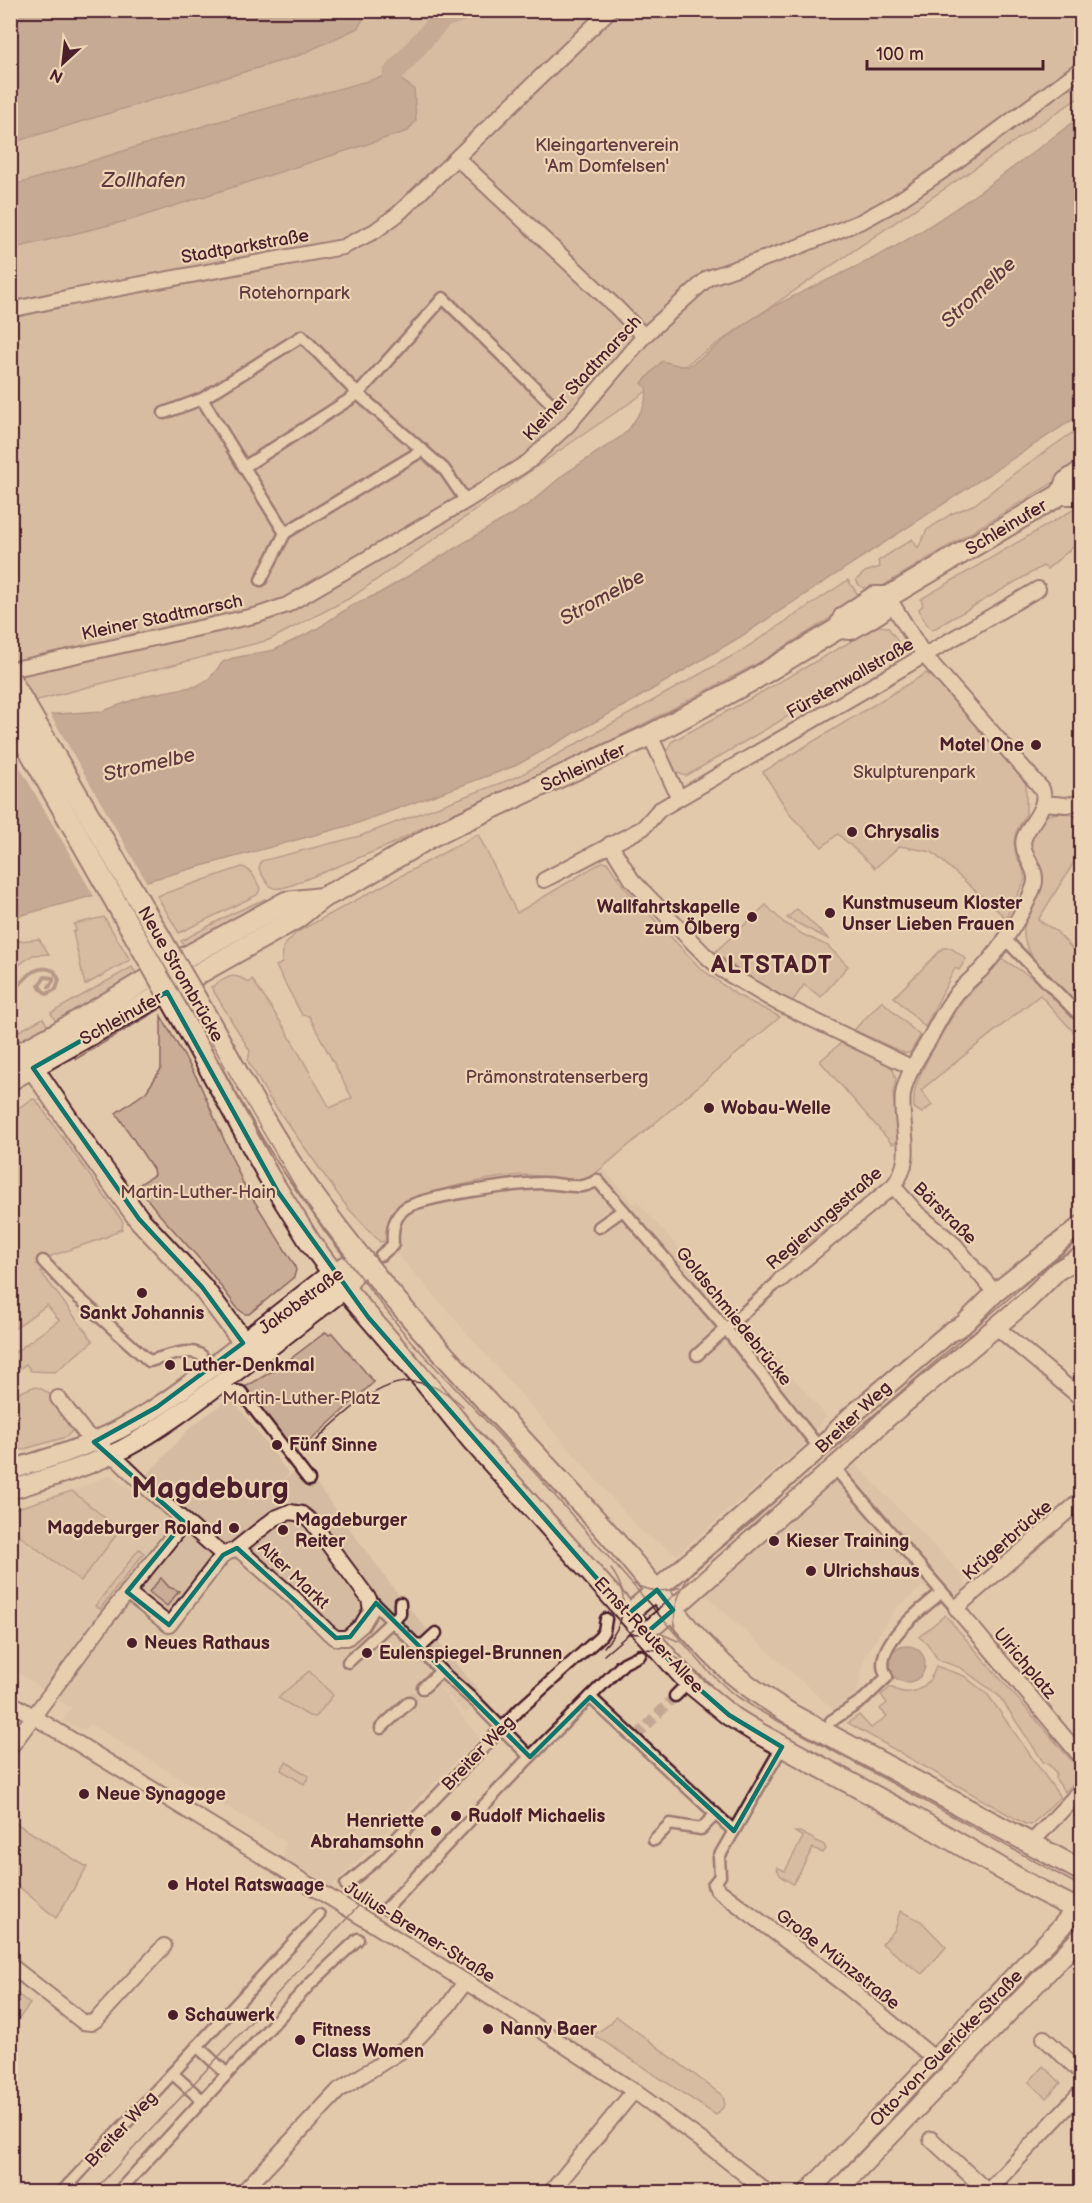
<svg xmlns="http://www.w3.org/2000/svg" width="1092" height="2203" font-family="'Balsamiq Sans',sans-serif">
	<style>
		.built { fill: #d5bba1 }
		.green { fill: #c9ad96; stroke: #8a6660; stroke-width: 1.5 }
		.water { fill: #a58678; stroke: #815d59; stroke-width: 1.5 }
		.pier { fill: #e2c9ac }
		.lines { fill: none; stroke-linecap: round; stroke-linejoin: round }
		.stream { stroke: #815d59; stroke-width: 4 }
		.river { stroke: #a58678; stroke-width: 21 }
		.pedestrian-tunnel { stroke: #c4a792; stroke-width: 10; stroke-dasharray: 10 5; stroke-linecap: butt }
		.pedestrian-casing { stroke: #4a1f2b; stroke-width: 15 }
		.minor-casing { stroke: #4a1f2b; stroke-width: 18 }
		.tertiary-casing { stroke: #4a1f2b; stroke-width: 22 }
		.secondary-casing { stroke: #4a1f2b; stroke-width: 24 }
		.pedestrian { stroke: #ecd4b4; stroke-width: 10 }
		.minor { stroke: #ecd4b4; stroke-width: 14 }
		.tertiary { stroke: #ecd4b4; stroke-width: 18 }
		.secondary { stroke: #ecd4b4; stroke-width: 20 }
		.tram { stroke: #4a1f2b; stroke-width: 1.5 }
		.secondary-bridge-casing { stroke: #4a1f2b; stroke-width: 24; stroke-linecap: butt }
		.secondary-bridge { stroke: #ecd4b4; stroke-width: 20 }
		.marked { fill: none; stroke: #0f766e; stroke-width: 4.5; stroke-linejoin: round }
		.poi-dot { fill: #4a1f2b; stroke: #ecd4b4; stroke-width: 2 }
		.labels { text-anchor: middle; stroke-width: 4.5; stroke-linejoin: round; paint-order: stroke }
		.park-label { font-size: 18px; fill: #633b40; stroke: #ecd4b4 }
		.street-label { font-size: 18px; fill: #4a1f2b; stroke: #ecd4b4 }
		.poi-label { font-size: 18px; font-weight: bold; fill: #4a1f2b; stroke: #ecd4b4; text-anchor: start }
		.water-label { font-size: 20px; font-style: italic; fill: #61393e; stroke: #ecd4b4 }
		.district-label { font-size: 24px; font-weight: bold; letter-spacing: 1.5px; fill: #4a1f2b; stroke: #ecd4b4 }
		.town-label { font-size: 30px; font-weight: bold; fill: #4a1f2b; stroke: #ecd4b4 }
	</style>
	<rect width="100%" height="100%" fill="#e2c9ac"/>
	<filter id="ink" filterUnits="userSpaceOnUse"><feTurbulence type="fractalNoise" baseFrequency=".0167" numOctaves="2"/><feDisplacementMap in="SourceGraphic" scale="12" xChannelSelector="R" yChannelSelector="G"/><feConvolveMatrix kernelMatrix="1 2 1 2 8 2 1 2 1" color-interpolation-filters="sRGB"/></filter>
	<g filter="url(#ink)">
		<g class="built">
			<polygon points="603,1168 634,1204 637,1201 719,1294 717,1296 731,1313 750,1328 826,1416 800,1449 677,1554 642,1532 394,1250 392,1217 407,1202 465,1179 531,1174 572,1185 591,1179"/>
			<polygon points="231,1397 289,1474 280,1483 292,1473 316,1483 400,1597 483,1696 466,1714 430,1676 479,1738 330,1888 282,1860 286,1842 90,1724 82,1731 63,1720 71,1708 11,1668 11,1535 16,1532 81,1581 120,1530 72,1491 110,1475 132,1491 191,1427"/>
			<polygon points="850,1458 961,1574 969,1589 950,1607 936,1600 923,1586 896,1608 865,1656 856,1697 834,1710 714,1603 703,1589"/>
		</g>
		<g class="green">
			<polygon points="11,11 1081,11 1081,96 559,451 352,597 269,640 11,707"/>
			<polygon points="1072,433 1075,437 1081,438 1081,464 1071,472 871,593 859,585 856,580 865,572 880,567 878,561 912,539 918,548 927,530 951,514 975,504 1016,472"/>
			<path d="M1081 505V543H1078L1047 569 1043 566 932 630C926 624 921 617 919 609L923 605 921 599Z"/>
			<path d="M848 580 861 599 762 661 642 725 588 752 422 828 390 845 292 885C270 893 269 887 259 869L261 861 360 836 519 776 741 651Z"/>
			<path d="M878 626 888 627C893 635 903 644 896 653L848 681 844 675 835 680 838 687 686 776 674 772 667 752 671 742 746 701Z"/>
			<polygon points="926,673 933,677 1026,783 1026,814 1016,832 1014,842 1016,855 1023,869 1025,880 1006,918 932,852 900,846 875,868 838,834 822,847 791,816 763,772"/>
			<path d="M1057 813H1069L1081 819V835L1079 838 1081 841V851L1038 920 1056 931 1081 958V997L1075 1003C1058 986 1020 955 1024 928 1026 909 1043 894 1042 875 1041 864 1034 854 1030 844L1036 829 1045 816Z"/>
			<path d="M478 834 517 913 602 862H607L624 887 700 968 737 995 780 1017 590 1178 576 1185C560 1181 543 1175 526 1175 500 1176 410 1191 395 1211 387 1221 389 1229 387 1241L380 1242 347 1207 268 1096 248 1061 250 1051 211 987C227 978 233 970 249 983L252 979 284 1027 330 1108 352 1098 309 1016 302 1015 276 966 282 963 283 947 297 932Z"/>
			<path d="M242 867C253 870 256 880 260 889L257 895 179 933 157 896Z"/>
			<polygon points="265,899 267,904 186,950 181,941 231,914"/>
			<polygon points="766,905 783,922 802,934 828,946 848,966 821,997 804,985 792,1002 746,976 715,952"/>
			<polygon points="797,909 830,940 787,918"/>
			<polygon points="104,917 130,960 85,985 73,932 76,931 74,924"/>
			<polygon points="39,939 49,954 33,955 12,970 11,966 11,942"/>
			<polygon points="943,948 951,948 966,959 959,970 955,968 952,974 925,1027 894,997"/>
			<path d="M1001 960H1004L1039 982 1081 1025V1040L1040 995 921 1090 932 1105 922 1113 914 1108C914 1102 913 1096 915 1090 918 1072 956 1008 969 994 980 982 991 973 1001 960Z"/>
			<polygon points="132,967 137,975 56,1022 51,1013"/>
			<polygon points="882,1001 920,1036 910,1053 904,1053 854,1030"/>
			<polygon points="158,1007 159,1010 76,1059 72,1053"/>
			<polygon points="161,1016 198,1080 243,1183 294,1264 296,1270 294,1277 249,1314 245,1314 238,1309 204,1264 159,1214 137,1186 154,1175 153,1169 116,1113 146,1092 161,1069"/>
			<polygon points="43,1018 49,1028 11,1050 10,1036"/>
			<polygon points="841,1043 885,1063 893,1069 896,1079 893,1094 898,1142 892,1144 820,1061"/>
			<polygon points="33,1099 36,1100 123,1222 122,1229 104,1238 51,1256 50,1263 41,1272 93,1341 55,1372 31,1371 26,1364 11,1375 10,1356 59,1320 47,1305 11,1331 11,1112"/>
			<polygon points="831,1210 838,1218 803,1248 797,1241"/>
			<polygon points="326,1332 329,1335 332,1333 374,1382 296,1454 245,1387 278,1368"/>
			<path d="M33 1387C51 1387 63 1412 73 1425V1430L66 1437 11 1453 10 1406 12 1405 11 1396Z"/>
			<polygon points="72,1491 120,1530 81,1581 16,1533 11,1535 11,1510"/>
			<polygon points="139,1549 144,1553 100,1609 95,1606"/>
			<polygon points="161,1578 169,1587 179,1591 167,1606 149,1592"/>
			<polygon points="945,1615 1078,1768 1078,1779 1065,1792 1055,1778 1056,1773 1049,1765 1044,1763 999,1696 961,1668 938,1660 927,1643 919,1637"/>
			<path d="M936 1666 964 1676 988 1695 1060 1797 1031 1825 1025 1824 848 1723 859 1715 871 1728 887 1716 880 1709 887 1703 881 1695 891 1687C911 1700 930 1687 936 1666Z"/>
			<polygon points="309,1671 333,1695 316,1717 309,1716 278,1698"/>
			<polygon points="286,1762 309,1776 304,1784 281,1770"/>
			<polygon points="14,1822 87,1867 56,1918 11,1880 11,1827"/>
			<path d="M795 1832H800L824 1845 826 1849 823 1853 813 1848 793 1884C786 1879 778 1877 777 1867L785 1871 803 1837Z"/>
			<polygon points="900,1911 921,1921 946,1947 922,1974 882,1944 895,1930"/>
			<polygon points="11,1989 30,2004 11,2029 10,2029"/>
			<polygon points="616,2016 723,2096 725,2105 716,2115 594,2035 611,2023"/>
			<polygon points="1043,2066 1061,2083 1046,2098 1029,2082"/>
		</g>
		<g class="water">
			<polygon points="359,10 363,19 358,28 300,55 11,143 11,11"/>
			<polygon points="393,74 414,89 416,120 408,131 130,220 11,249 11,186 213,123"/>
			<path d="M1081 116V414L740 637 636 699 515 766 355 824 11 918V722L56 714 103 711 147 695 197 686 209 679 223 662 233 658 274 650 315 630 354 604 378 594 529 504 563 475 622 436 629 429 643 408 647 394 646 387 642 383 662 361 681 366H688C714 351 736 328 762 313 806 287 855 270 900 244 963 207 1023 160 1081 116Z"/>
			<circle cx="907" cy="1664" r="18"/>
		</g>
		<polygon class="pier" points="49,712 147,883 95,898 10,750 10,719"/>
		<g class="lines">
			<path class="stream" d="M10 995C22 983 34 961 54 971L59 980 56 989 47 994 41 989 39 985 45 977 53 978V981L49 987"/>
			<polyline class="river" points="393,74 442,18 465,10"/>
			<g class="pedestrian-tunnel">
				<polyline points="409,1702 423,1688"/>
				<polyline points="637,1736 675,1696"/>
			</g>
			<defs>
				<g id="pedestrian">
					<polyline points="202,399 244,467"/>
					<polyline points="164,413 202,399 302,336 358,394 444,469 466,501"/>
					<polyline points="285,533 423,450"/>
					<polyline points="261,580 285,533 244,467 358,394 443,298 554,406"/>
					<polyline points="1004,938 1082,1018"/>
					<polyline points="599,1227 623,1210"/>
					<path d="M381 1255 393 1245C392 1231 393 1220 403 1210 418 1196 520 1183 544 1183 563 1183 581 1192 597 1180L726 1329 817 1445"/>
					<path d="M43 1261 70 1290 149 1361C163 1358 190 1346 202 1356"/>
					<polyline points="697,1355 780,1280"/>
					<polyline points="228,1390 241,1392 309,1480"/>
					<polyline points="839,1473 956,1608"/>
					<polyline points="368,1597 415,1644 423,1645 436,1633"/>
					<polyline points="415,1644 441,1671 478,1704 530,1757"/>
					<polyline points="348,1662 400,1614 400,1603"/>
					<polyline points="423,1688 441,1671"/>
					<polyline points="675,1696 680,1691"/>
					<polyline points="590,1697 734,1831"/>
					<path d="M831 1721 863 1700 887 1677C868 1648 923 1608 942 1592"/>
					<polyline points="381,1728 409,1702"/>
					<polyline points="654,1840 670,1824 701,1829 716,1814"/>
					<polyline points="346,1885 376,1860 520,1709 600,1637 604,1631 606,1619"/>
					<polyline points="713,1885 720,1876 719,1857 782,1747"/>
					<polyline points="386,1909 524,1763 624,1663 640,1655"/>
					<polyline points="197,2046 227,2074"/>
					<polyline points="172,2073 203,2101"/>
					<polyline points="69,2184 78,2192"/>
					<polyline points="62,2192 319,1915"/>
					<polyline points="118,2192 309,1985 358,1939"/>
				</g>
				<g id="minor">
					<polyline points="457,158 617,308 644,336"/>
					<polyline points="10,310 66,298 343,247 375,231 398,214 610,10"/>
					<polyline points="10,670 258,615 287,605 466,501 528,462 568,425 644,336 708,278 795,248 862,221 895,203 953,164 1082,68"/>
					<polyline points="650,735 679,798"/>
					<polyline points="1043,803 1066,805 1082,802"/>
					<polyline points="610,844 632,880 704,954 722,970 776,1002 913,1068"/>
					<polyline points="544,880 643,828 659,810 1038,589"/>
					<polyline points="893,1186 917,1213 955,1245 972,1266"/>
					<polyline points="977,1271 995,1293"/>
					<path d="M780 1280 893 1186C917 1158 899 1126 903 1094 906 1075 919 1056 929 1040 937 1024 946 1007 957 993 964 985 972 978 980 971 999 952 1025 911 1034 886 1040 868 1019 855 1024 838 1030 822 1049 807 1042 789L924 655 888 597"/>
					<polyline points="995,1326 1082,1399"/>
					<polyline points="58,1398 85,1433 118,1460 145,1486 223,1555"/>
					<polyline points="1082,1499 956,1608 1082,1758"/>
					<polygon points="290,1512 302,1514 311,1521 369,1599 371,1610 362,1625 347,1638 336,1638 329,1633 294,1598 237,1548 275,1518"/>
					<polyline points="127,1592 169,1625 223,1555 231,1551"/>
					<polyline points="10,1702 373,1924 509,2009 634,2091 705,2143 767,2192"/>
					<polyline points="10,1748 105,1620 184,1522"/>
					<polyline points="1031,1843 1082,1789"/>
					<polyline points="717,1889 849,1988 935,2059"/>
					<polyline points="10,1965 83,2022 91,2023 97,2019 164,1946"/>
					<polyline points="1044,2038 1082,2073"/>
					<polyline points="931,2139 988,2192"/>
					<polyline points="243,2192 339,2090 412,2044 448,2006 465,1982"/>
					<polyline points="551,2192 634,2091"/>
					<polyline points="987,2192 1082,2091"/>
				</g>
				<g id="tertiary">
					<path d="M10 1470C43 1460 75 1451 106 1436 156 1413 200 1376 243 1343"/>
					<path d="M10 1490C48 1478 88 1467 123 1449 170 1424 212 1389 255 1357"/>
					<polyline points="628,1614 741,1518 824,1444 851,1416 950,1332 963,1325 995,1293 1082,1225"/>
					<polyline points="645,1634 847,1456 888,1417 1027,1301 1057,1271 1082,1256"/>
					<polyline points="808,2192 1060,1928 1082,1902"/>
					<polyline points="836,2192 1082,1936"/>
				</g>
				<g id="secondary">
					<polyline points="1061,494 1066,482 1082,471"/>
					<polyline points="839,628 851,629 876,614 882,610 888,597"/>
					<path d="M206 1016C236 1069 265 1126 299 1175 386 1301 495 1409 597 1521 643 1571 682 1628 732 1673 751 1689 771 1702 792 1715L1082 1871"/>
					<polyline points="184,1022 268,1175 310,1242 344,1288 425,1382 471,1439 688,1681 729,1715 758,1733 913,1817 1033,1887 1082,1912"/>
					<polyline points="22,1052 88,1149 139,1219 202,1287 255,1357 344,1288 363,1260"/>
					<polyline points="13,1057 57,1033 166,968 286,902 322,898"/>
					<polyline points="10,1080 297,918 322,898 360,879 434,835 650,735 753,680 839,628 844,617 874,597 888,597 1061,494 1075,494 1082,490"/>
					<polyline points="243,1343 333,1273 345,1267"/>
				</g>
			</defs>
			<use href="#pedestrian" class="pedestrian-casing"/>
			<use href="#minor" class="minor-casing"/>
			<use href="#tertiary" class="tertiary-casing"/>
			<use href="#secondary" class="secondary-casing"/>
			<use href="#pedestrian" class="pedestrian"/>
			<use href="#minor" class="minor"/>
			<use href="#tertiary" class="tertiary"/>
			<use href="#secondary" class="secondary"/>
			<g class="tram">
				<polyline points="10,692 253,1115 295,1186 325,1232 408,1338 535,1473 708,1671 732,1693 758,1710 1082,1887"/>
				<path d="M311 1448C320 1435 332 1425 344 1415 385 1379 418 1367 463 1406"/>
				<path d="M634 1584C649 1592 664 1593 680 1587"/>
				<polyline points="629,1634 659,1633 678,1641"/>
				<path d="M676 1634C671 1610 678 1590 693 1571L1082 1235"/>
				<path d="M604 1647C625 1625 631 1595 611 1569"/>
				<polyline points="604,1655 679,1591"/>
				<path d="M615 1661C655 1634 679 1658 711 1684"/>
				<polyline points="93,2192 364,1900"/>
			</g>
			<defs>
				<g id="secondary-bridge">
					<polyline points="10,679 206,1016"/>
					<polyline points="10,716 184,1022"/>
				</g>
			</defs>
			<use href="#secondary-bridge" class="secondary-bridge-casing"/>
			<use href="#secondary-bridge" class="secondary-bridge"/>
		</g>
	</g>
	<path d="M0 0H1092V2203H0ZM167 992 278 1192 368 1317 628 1614 657 1590 673 1610 645 1634 680 1672 729 1715 782 1747 734 1831 590 1697 530 1757 376 1603 350 1637 336 1638 237 1548 223 1555 169 1625 127 1592 184 1522 94 1442 157 1407 243 1343 202 1287 139 1219 33 1068Z" fill="#e2c9ac" fill-opacity=".55" fill-rule="evenodd"/>
	<path class="marked" d="M167 992 278 1192 368 1317 628 1614 657 1590 673 1610 645 1634 680 1672 729 1715 782 1747 734 1831 590 1697 530 1757 376 1603 350 1637 336 1638 237 1548 223 1555 169 1625 127 1592 184 1522 94 1442 157 1407 243 1343 202 1287 139 1219 33 1068Z"/>
	<g class="poi-dot">
		<circle cx="1036" cy="745" r="6"/>
		<circle cx="852" cy="832" r="6"/>
		<circle cx="830" cy="913" r="6"/>
		<circle cx="752" cy="917" r="6"/>
		<circle cx="709" cy="1108" r="6"/>
		<circle cx="142" cy="1293" r="6"/>
		<circle cx="170" cy="1365" r="6"/>
		<circle cx="277" cy="1445" r="6"/>
		<circle cx="234" cy="1528" r="6"/>
		<circle cx="283" cy="1530" r="6"/>
		<circle cx="774" cy="1541" r="6"/>
		<circle cx="811" cy="1571" r="6"/>
		<circle cx="132" cy="1643" r="6"/>
		<circle cx="367" cy="1653" r="6"/>
		<circle cx="84" cy="1794" r="6"/>
		<circle cx="456" cy="1816" r="6"/>
		<circle cx="436" cy="1831" r="6"/>
		<circle cx="173" cy="1885" r="6"/>
		<circle cx="173" cy="2015" r="6"/>
		<circle cx="488" cy="2029" r="6"/>
		<circle cx="300" cy="2040" r="6"/>
	</g>
	<g class="labels">
		<g class="park-label">
			<text x="607" y="151">Kleingartenverein<tspan x="607" dy="21">'Am Domfelsen'</tspan></text>
			<text x="294" y="299">Rotehornpark</text>
			<text x="914" y="778">Skulpturenpark</text>
			<text x="557" y="1083">Prämonstratenserberg</text>
			<text x="198" y="1198">Martin-Luther-Hain</text>
			<text x="301" y="1404">Martin-Luther-Platz</text>
		</g>
		<g class="street-label">
			<text transform="translate(245 246) rotate(-10)" y="6">Stadtparkstraße</text>
			<text transform="translate(582 378) rotate(-47)" y="6">Kleiner Stadtmarsch</text>
			<text transform="translate(1006 527) rotate(-31)" y="6">Schleinufer</text>
			<text transform="translate(162 617) rotate(-12)" y="6">Kleiner Stadtmarsch</text>
			<text transform="translate(850 678) rotate(-30)" y="6">Fürstenwallstraße</text>
			<text transform="translate(583 767) rotate(-25)" y="6">Schleinufer</text>
			<text transform="translate(181 974) rotate(60)" y="6">Neue Strombrücke</text>
			<text transform="translate(121 1018) rotate(-29)" y="6">Schleinufer</text>
			<text transform="translate(945 1213) rotate(44)" y="6">Bärstraße</text>
			<text transform="translate(824 1218) rotate(-41)" y="6">Regierungsstraße</text>
			<text transform="translate(301 1301) rotate(-36)" y="6">Jakobstraße</text>
			<text transform="translate(734 1316) rotate(51)" y="6">Goldschmiedebrücke</text>
			<text transform="translate(853 1417) rotate(-43)" y="6">Breiter Weg</text>
			<text transform="translate(1007 1540) rotate(-41)" y="6">Krügerbrücke</text>
			<text transform="translate(294 1575) rotate(43)" y="6">Alter Markt</text>
			<text transform="translate(649 1635) rotate(47)" y="6">Ernst-Reuter-Allee</text>
			<text transform="translate(1025 1663) rotate(50)" y="6">Ulrichplatz</text>
			<text transform="translate(478 1753) rotate(-46)" y="6">Breiter Weg</text>
			<text transform="translate(420 1932) rotate(32)" y="6">Julius-Bremer-Straße</text>
			<text transform="translate(838 1959) rotate(38)" y="6">Große Münzstraße</text>
			<text transform="translate(946 2048) rotate(-46)" y="6">Otto-von-Guericke-Straße</text>
			<text transform="translate(121 2129) rotate(-47)" y="6">Breiter Weg</text>
		</g>
		<g class="poi-label">
			<text x="1024" y="751" text-anchor="end">Motel One</text>
			<text x="864" y="838">Chrysalis</text>
			<text x="842" y="909">Kunstmuseum Kloster<tspan x="842" dy="21">Unser Lieben Frauen</tspan></text>
			<text x="740" y="913" text-anchor="end">Wallfahrtskapelle<tspan x="740" dy="21">zum Ölberg</tspan></text>
			<text x="721" y="1114">Wobau-Welle</text>
			<text x="142" y="1319" text-anchor="middle">Sankt Johannis</text>
			<text x="182" y="1371">Luther-Denkmal</text>
			<text x="289" y="1451">Fünf Sinne</text>
			<text x="295" y="1526">Magdeburger<tspan x="295" dy="21">Reiter</tspan></text>
			<text x="222" y="1534" text-anchor="end">Magdeburger Roland</text>
			<text x="786" y="1547">Kieser Training</text>
			<text x="823" y="1577">Ulrichshaus</text>
			<text x="144" y="1649">Neues Rathaus</text>
			<text x="379" y="1659">Eulenspiegel-Brunnen</text>
			<text x="96" y="1800">Neue Synagoge</text>
			<text x="468" y="1822">Rudolf Michaelis</text>
			<text x="424" y="1827" text-anchor="end">Henriette<tspan x="424" dy="21">Abrahamsohn</tspan></text>
			<text x="185" y="1891">Hotel Ratswaage</text>
			<text x="185" y="2021">Schauwerk</text>
			<text x="500" y="2035">Nanny Baer</text>
			<text x="312" y="2036">Fitness<tspan x="312" dy="21">Class Women</tspan></text>
		</g>
		<g class="water-label">
			<text x="144" y="187">Zollhafen</text>
			<text transform="translate(978 292) rotate(-43)" y="7">Stromelbe</text>
			<text transform="translate(602 597) rotate(-29)" y="7">Stromelbe</text>
			<text transform="translate(149 764) rotate(-13)" y="7">Stromelbe</text>
		</g>
		<g class="district-label">
			<text x="772" y="973">ALTSTADT</text>
		</g>
		<g class="town-label">
			<text x="210" y="1498">Magdeburg</text>
		</g>
	</g>
	<rect width="1092" height="2203" fill="none" stroke="#ecd4b4" stroke-width="36"/>
	<rect x="18" y="18" width="1056" height="2167" fill="none" stroke="#4a1f2b" stroke-width="2" filter="url(#ink)"/>
	<g transform="translate(63 63) rotate(207)" stroke="#ecd4b4" stroke-width="4.5" paint-order="stroke">
	<path d="M0-4.5L10 22L0 15L-10 22Z" fill="#4a1f2b"/>
	<text y="-9" font-size="16" font-weight="bold" text-anchor="middle" fill="#4a1f2b">N</text>
	</g>
	<path d="M867 60v9h176v-9" fill="none" stroke="#4a1f2b" stroke-width="3"/>
	<text x="876" y="60" font-size="18" fill="#4a1f2b" stroke="#ecd4b4" stroke-width="4.5" paint-order="stroke">100 m</text>
</svg>
